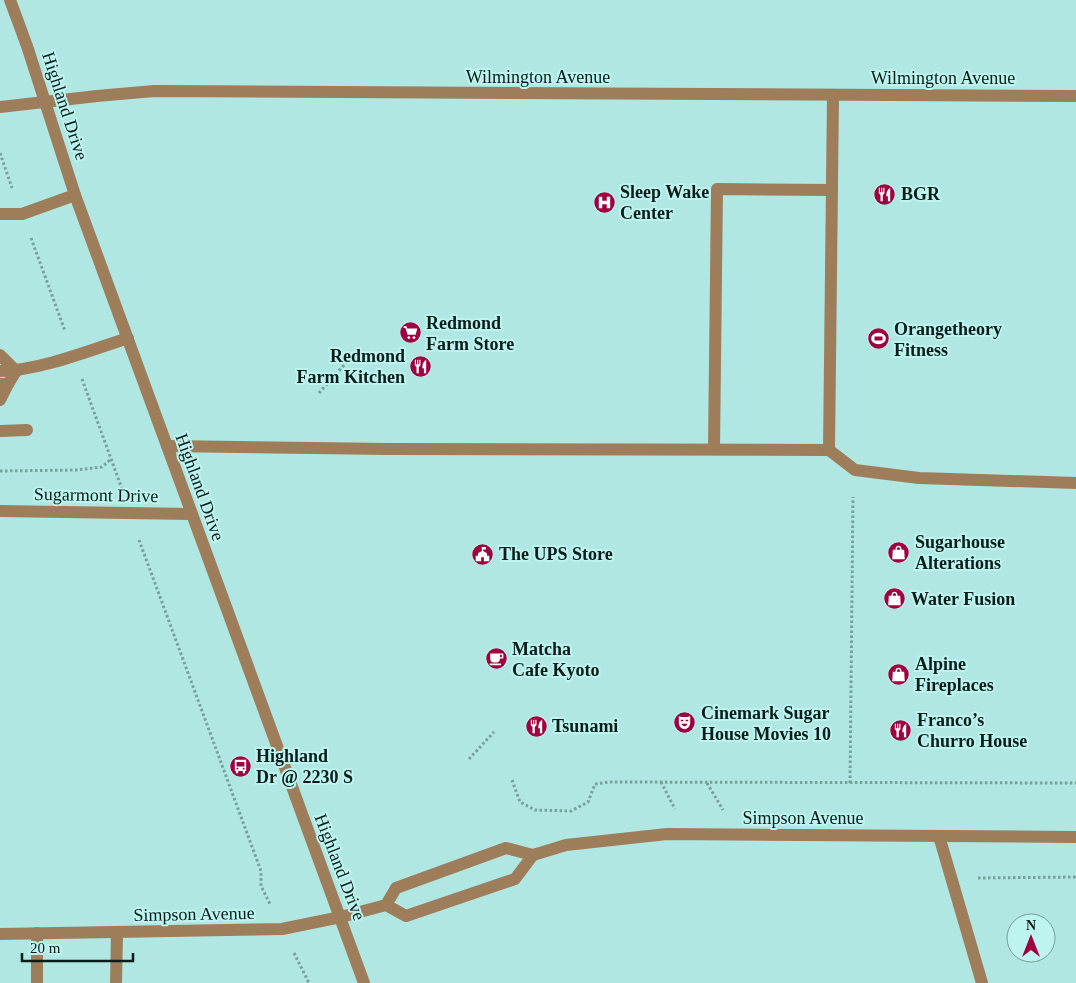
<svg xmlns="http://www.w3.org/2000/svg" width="1076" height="983" font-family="Georgia,serif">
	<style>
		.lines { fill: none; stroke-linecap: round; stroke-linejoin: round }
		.path { stroke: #75a09c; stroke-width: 3; stroke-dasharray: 2.5 2.5; stroke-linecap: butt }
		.minor { stroke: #9d7d5a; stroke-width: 12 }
		.labels { text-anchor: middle; stroke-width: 4; stroke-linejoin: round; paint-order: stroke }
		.street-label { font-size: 18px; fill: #071c1b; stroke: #bef4ef }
		.poi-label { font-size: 18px; font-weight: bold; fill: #071c1b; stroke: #bef4ef; text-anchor: start }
	</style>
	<rect width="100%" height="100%" fill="#b1e7e2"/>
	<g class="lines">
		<g class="path">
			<polyline points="0,153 12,188"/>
			<polyline points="31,238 65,331"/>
			<polyline points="82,379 122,489"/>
			<polyline points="319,393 355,353"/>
			<polyline points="0,471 76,470 102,467 111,459"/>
			<polyline points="139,540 261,871 261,886 270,904"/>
			<polyline points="469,759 494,732"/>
			<polyline points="512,780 520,802 535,810 571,811 588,802 595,784 609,782 1076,783"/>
			<polyline points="661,782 675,809"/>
			<polyline points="707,783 723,810"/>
			<polyline points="850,783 853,497"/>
			<polyline points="978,878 1076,877"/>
			<polyline points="294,953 309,983"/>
		</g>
		<g class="minor">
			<polyline points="10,0 27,46 75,195 364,983"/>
			<polyline points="0,107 97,96 154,91 1076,96"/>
			<polyline points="0,214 22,214 75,195"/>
			<polyline points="0,355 16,371"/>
			<path d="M0 371C38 371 91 350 128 338"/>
			<polyline points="0,384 8,384 16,371"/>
			<polyline points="0,400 8,384"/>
			<polyline points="0,431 27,430"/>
			<polyline points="167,446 389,449 829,450 833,95"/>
			<polyline points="714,449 717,189 832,190"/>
			<polyline points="829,450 855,470 919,478 1076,483"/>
			<polyline points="0,511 191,514"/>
			<polyline points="939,836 982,983"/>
			<polyline points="386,905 396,888 506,848 533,855 566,845 667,834 1076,837"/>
			<polyline points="0,934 282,929 341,917 386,905 406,916 515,879 533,855"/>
			<polyline points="37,983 37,933"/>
			<polyline points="116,983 117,933"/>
		</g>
	</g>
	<defs>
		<symbol id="restaurant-disc" viewBox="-11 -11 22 22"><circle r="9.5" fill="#a00241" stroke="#bef4ef"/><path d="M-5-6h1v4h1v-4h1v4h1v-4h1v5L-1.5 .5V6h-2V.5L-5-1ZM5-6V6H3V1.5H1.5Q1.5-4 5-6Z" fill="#fff"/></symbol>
		<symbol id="hospital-disc" viewBox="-11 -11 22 22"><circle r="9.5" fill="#a00241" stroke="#bef4ef"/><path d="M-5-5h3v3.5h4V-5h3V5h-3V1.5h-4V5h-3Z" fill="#fff"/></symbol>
		<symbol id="supermarket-disc" viewBox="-11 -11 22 22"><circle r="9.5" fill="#a00241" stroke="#bef4ef"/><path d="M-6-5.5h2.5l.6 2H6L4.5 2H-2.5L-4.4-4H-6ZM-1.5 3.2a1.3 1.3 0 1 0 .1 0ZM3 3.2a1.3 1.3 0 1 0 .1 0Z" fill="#fff"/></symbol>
		<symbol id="stadium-disc" viewBox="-11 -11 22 22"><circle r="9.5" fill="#a00241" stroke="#bef4ef"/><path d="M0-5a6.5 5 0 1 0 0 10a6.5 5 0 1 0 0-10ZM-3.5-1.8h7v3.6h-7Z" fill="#fff"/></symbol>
		<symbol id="shop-disc" viewBox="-11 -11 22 22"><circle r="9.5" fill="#a00241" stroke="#bef4ef"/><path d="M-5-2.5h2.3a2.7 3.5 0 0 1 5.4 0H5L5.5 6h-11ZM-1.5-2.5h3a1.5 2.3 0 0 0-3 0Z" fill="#fff"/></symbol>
		<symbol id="civic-disc" viewBox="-11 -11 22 22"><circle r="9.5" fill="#a00241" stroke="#bef4ef"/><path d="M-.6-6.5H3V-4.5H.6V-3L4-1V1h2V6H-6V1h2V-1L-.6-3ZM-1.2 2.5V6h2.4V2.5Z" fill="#fff"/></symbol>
		<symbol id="cafe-disc" viewBox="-11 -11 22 22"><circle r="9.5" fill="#a00241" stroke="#bef4ef"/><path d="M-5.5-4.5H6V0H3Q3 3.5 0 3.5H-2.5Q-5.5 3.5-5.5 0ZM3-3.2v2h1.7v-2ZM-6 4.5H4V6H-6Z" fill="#fff"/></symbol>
		<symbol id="theatre-disc" viewBox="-11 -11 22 22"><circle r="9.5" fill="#a00241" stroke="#bef4ef"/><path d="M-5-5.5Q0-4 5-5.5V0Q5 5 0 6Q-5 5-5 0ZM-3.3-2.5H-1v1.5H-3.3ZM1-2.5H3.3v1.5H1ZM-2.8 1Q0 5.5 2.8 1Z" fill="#fff"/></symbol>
		<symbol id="bus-disc" viewBox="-11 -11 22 22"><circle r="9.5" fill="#a00241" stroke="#bef4ef"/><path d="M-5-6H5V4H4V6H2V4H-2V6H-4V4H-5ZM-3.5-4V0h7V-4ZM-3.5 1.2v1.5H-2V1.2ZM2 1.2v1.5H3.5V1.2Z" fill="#fff"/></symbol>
	</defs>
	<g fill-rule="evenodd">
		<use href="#restaurant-disc" x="872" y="182" width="25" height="25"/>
		<use href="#hospital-disc" x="592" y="190" width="25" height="25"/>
		<use href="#supermarket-disc" x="398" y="320" width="25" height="25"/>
		<use href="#stadium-disc" x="866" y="326" width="25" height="25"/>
		<use href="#restaurant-disc" x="408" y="354" width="25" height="25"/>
		<use href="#shop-disc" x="886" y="540" width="25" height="25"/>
		<use href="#civic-disc" x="470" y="542" width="25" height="25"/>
		<use href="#shop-disc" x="882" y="586" width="25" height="25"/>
		<use href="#cafe-disc" x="484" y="646" width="25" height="25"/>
		<use href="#shop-disc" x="886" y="662" width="25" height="25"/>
		<use href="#theatre-disc" x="672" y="710" width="25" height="25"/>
		<use href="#restaurant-disc" x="524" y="714" width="25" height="25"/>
		<use href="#restaurant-disc" x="888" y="718" width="25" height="25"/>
		<use href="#bus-disc" x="228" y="754" width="25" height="25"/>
	</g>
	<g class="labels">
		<g class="street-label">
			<text x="538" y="83">Wilmington Avenue</text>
			<text x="943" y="84">Wilmington Avenue</text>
			<text transform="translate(65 106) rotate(72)" y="6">Highland Drive</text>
			<text transform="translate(200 487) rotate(70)" y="6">Highland Drive</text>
			<text transform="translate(96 495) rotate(1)" y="6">Sugarmont Drive</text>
			<text x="803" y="824">Simpson Avenue</text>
			<text transform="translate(340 867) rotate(69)" y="6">Highland Drive</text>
			<text transform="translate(194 914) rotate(-1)" y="6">Simpson Avenue</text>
		</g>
		<g class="poi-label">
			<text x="620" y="198">Sleep Wake<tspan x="620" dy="21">Center</tspan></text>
			<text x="901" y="200">BGR</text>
			<text x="426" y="329">Redmond<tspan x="426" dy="21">Farm Store</tspan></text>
			<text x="894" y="335">Orangetheory<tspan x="894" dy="21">Fitness</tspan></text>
			<text x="405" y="362" text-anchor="end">Redmond<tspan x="405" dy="21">Farm Kitchen</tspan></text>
			<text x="915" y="548">Sugarhouse<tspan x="915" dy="21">Alterations</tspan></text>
			<text x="499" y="560">The UPS Store</text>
			<text x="911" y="605">Water Fusion</text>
			<text x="512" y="655">Matcha<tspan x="512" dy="21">Cafe Kyoto</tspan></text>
			<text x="915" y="670">Alpine<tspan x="915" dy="21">Fireplaces</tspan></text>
			<text x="701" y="719">Cinemark Sugar<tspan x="701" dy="21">House Movies 10</tspan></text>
			<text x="917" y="726">Franco’s<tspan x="917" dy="21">Churro House</tspan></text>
			<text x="552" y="732">Tsunami</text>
			<text x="256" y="762">Highland<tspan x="256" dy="21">Dr @ 2230 S</tspan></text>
		</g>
	</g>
	<g transform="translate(1031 938)"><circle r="24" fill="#bef4ef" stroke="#759e9a"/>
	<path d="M0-4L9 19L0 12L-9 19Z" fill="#a00241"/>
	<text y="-8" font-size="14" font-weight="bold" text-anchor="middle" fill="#071c1b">N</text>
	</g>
	<path d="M22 953v8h111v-8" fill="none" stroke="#071c1b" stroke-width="2.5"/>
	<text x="30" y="953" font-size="15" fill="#071c1b" stroke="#bef4ef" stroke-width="4" paint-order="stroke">20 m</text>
</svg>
